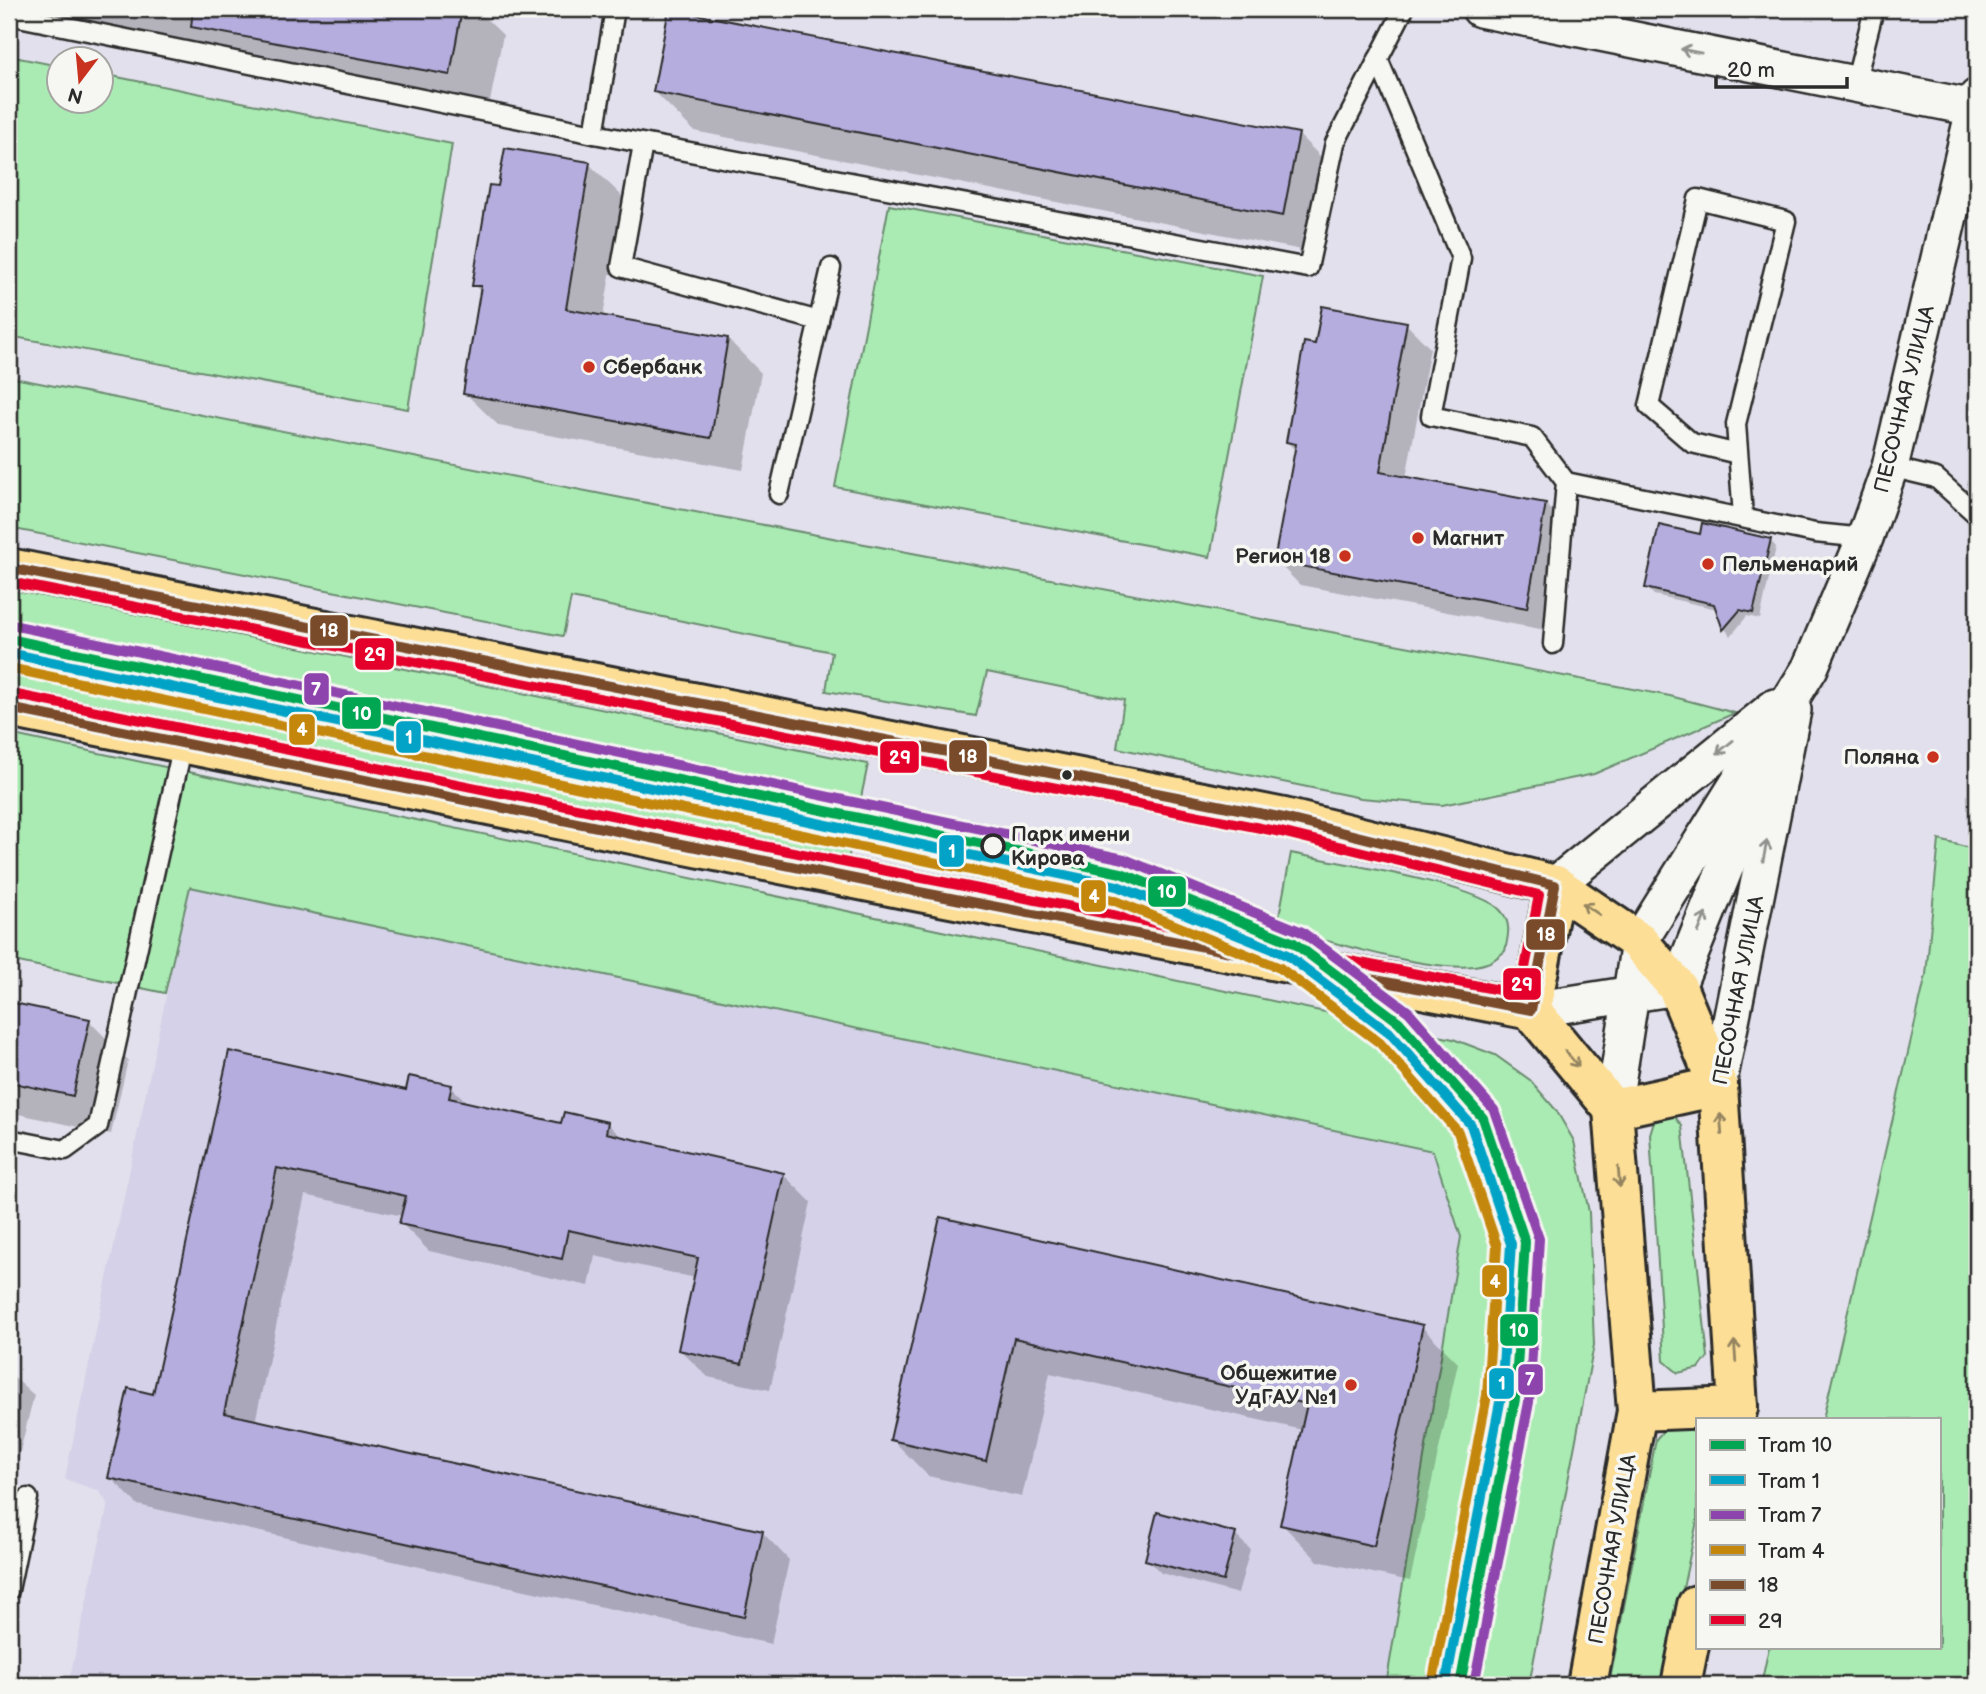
<svg xmlns="http://www.w3.org/2000/svg" width="1986" height="1694" font-family="'Balsamiq Sans',sans-serif">
	<style>
		.built { fill: #d4d1e8 }
		.green { fill: #aaebb3; stroke: #6a8b6f; stroke-width: 2 }
		.shadow { fill: #0003 }
		.building { fill: #b4adde; stroke: #2b2b2b; stroke-width: 2 }
		.lines { fill: none; stroke-linecap: round; stroke-linejoin: round }
		.service-casing { stroke: #2b2b2b; stroke-width: 23 }
		.minor-casing { stroke: #2b2b2b; stroke-width: 40 }
		.primary-casing { stroke: #2b2b2b; stroke-width: 44 }
		.service { stroke: #f6f6f2; stroke-width: 18 }
		.minor { stroke: #f6f6f2; stroke-width: 35 }
		.primary { stroke: #fcde96; stroke-width: 38 }
		.bus-1-casing { stroke: #f6f6f2; stroke-width: 16 }
		.bus-2-casing { stroke: #f6f6f2; stroke-width: 16 }
		.bus-1 { stroke: #7a4b2a; stroke-width: 10 }
		.bus-2 { stroke: #e4002b; stroke-width: 10 }
		.tram-1-casing { stroke: #f6f6f2; stroke-width: 16 }
		.tram-2-casing { stroke: #f6f6f2; stroke-width: 16 }
		.tram-3-casing { stroke: #f6f6f2; stroke-width: 16 }
		.tram-4-casing { stroke: #f6f6f2; stroke-width: 16 }
		.tram-1 { stroke: #00a651; stroke-width: 10 }
		.tram-2 { stroke: #02a3c6; stroke-width: 10 }
		.tram-3 { stroke: #8e44ad; stroke-width: 10 }
		.tram-4 { stroke: #c4870b; stroke-width: 10 }
		.oneway { stroke: #90908e }
		.oneway2 { stroke: #948460 }
		.poi-dot { fill: #c8321e; stroke: #f6f6f2; stroke-width: 2.5 }
		.bus-dot { fill: #2b2b2b; stroke: #f6f6f2; stroke-width: 2.5 }
		.stop-dot { fill: #f6f6f2; stroke: #2b2b2b; stroke-width: 3.5 }
		.labels { text-anchor: middle; stroke-width: 7; stroke-linejoin: round; paint-order: stroke }
		.poi-label { font-size: 21px; font-weight: bold; fill: #2b2b2b; stroke: #f6f6f2; text-anchor: start }
		.street-label { font-size: 21px; fill: #2b2b2b; stroke: #f6f6f2 }
		.stop-label { font-size: 21px; font-weight: bold; fill: #2b2b2b; stroke: #f6f6f2; text-anchor: start }
		.line-badge { stroke: #f6f6f2; stroke-width: 2.5 }
		.badge-label { font-size: 19px; text-anchor: middle; font-weight: bold; fill: #fff }
	</style>
	<rect width="100%" height="100%" fill="#e2e0ec"/>
	<filter id="ink" filterUnits="userSpaceOnUse"><feTurbulence type="fractalNoise" baseFrequency=".0143" numOctaves="2"/><feDisplacementMap in="SourceGraphic" scale="14" xChannelSelector="R" yChannelSelector="G"/><feConvolveMatrix kernelMatrix="1 2 1 2 8 2 1 2 1" color-interpolation-filters="sRGB"/></filter>
	<g filter="url(#ink)">
		<polygon class="built" points="189,887 1433,1151 1461,1236 1386,1685 109,1685 70,1677 108,1504 99,1491 65,1479"/>
		<g class="green">
			<polygon points="9,56 59,66 60,102 102,102 102,74 452,144 408,409 9,336"/>
			<polygon points="889,205 1263,276 1210,557 835,487"/>
			<polygon points="9,377 642,502 1670,696 1735,713 1594,774 1442,805 1361,798 1117,748 1124,700 987,672 976,716 826,691 832,652 571,598 563,636 9,528"/>
			<polygon points="9,588 868,764 848,860 9,689"/>
			<polygon points="9,734 1453,1039 1495,1055 1530,1080 1556,1110 1574,1141 1589,1212 1594,1345 1529,1685 1386,1685 1461,1237 1433,1151 190,887 165,993 9,960"/>
			<polygon points="1939,840 1977,850 1977,1685 1761,1685 1769,1647 1939,1647 1939,1419 1823,1419 1926,975"/>
			<path d="M1291 853C1331 862 1479 884 1501 911 1512 924 1508 936 1505 951 1500 955 1494 961 1487 963 1445 979 1324 939 1277 927Z"/>
			<polygon points="1662,1117 1675,1117 1682,1126 1708,1357 1699,1368 1678,1373 1664,1361 1650,1134 1654,1121"/>
			<polygon points="1684,1426 1697,1433 1697,1521 1663,1685 1609,1685 1656,1439 1664,1430"/>
		</g>
		<g class="shadow">
			<polygon points="9,9 476,9 503,35 488,112"/>
			<polygon points="655,92 1298,134 1337,173 1322,254 694,131"/>
			<polygon points="589,164 623,197 603,317 728,339 761,373 743,470 499,426 465,393 481,292 474,285 500,188"/>
			<polygon points="1406,324 1430,348 1406,478 1545,504 1570,528 1551,631 1300,585 1276,561 1296,451 1287,442 1317,346"/>
			<polygon points="1701,536 1770,540 1776,547 1760,619 1747,616 1731,636 1725,629 1717,609 1654,595 1647,588"/>
			<polygon points="9,1004 89,1021 128,1060 111,1134 9,1112"/>
			<polygon points="230,1053 407,1092 451,1087 469,1104 563,1125 607,1123 623,1139 783,1174 811,1202 770,1390 708,1377 680,1350 696,1278 595,1256 589,1286 429,1251 401,1223 403,1216 305,1195 255,1422 762,1532 789,1560 771,1644 138,1505 110,1477 155,1396"/>
			<polygon points="941,1220 1422,1327 1458,1363 1410,1581 1318,1561 1282,1524 1303,1430 1050,1373 1022,1497 928,1476 892,1439"/>
			<polygon points="9,1373 34,1395 18,1460 9,1458"/>
			<polygon points="1235,1535 1250,1549 1238,1594 1161,1573 1147,1559"/>
		</g>
		<g class="building">
			<polygon points="193,9 462,9 450,75 191,27"/>
			<polygon points="669,9 1299,133 1283,216 653,92"/>
			<polygon points="505,148 590,162 566,309 728,338 711,438 463,394 481,286 472,286 489,185 498,186"/>
			<polygon points="1322,306 1407,322 1380,472 1546,503 1527,608 1274,561 1296,444 1286,442 1304,342 1315,344"/>
			<polygon points="1702,523 1771,539 1753,613 1740,610 1723,630 1714,604 1645,588 1659,525 1700,534"/>
			<polygon points="9,1002 90,1019 73,1096 9,1082"/>
			<polygon points="229,1051 406,1090 409,1076 452,1085 449,1098 561,1123 564,1112 608,1122 606,1133 784,1173 742,1364 678,1350 698,1258 568,1230 562,1259 399,1224 406,1196 277,1168 224,1413 763,1531 744,1617 108,1478 128,1388 153,1394"/>
			<polygon points="940,1217 1423,1325 1374,1546 1280,1525 1307,1404 1014,1338 986,1461 890,1440"/>
			<polygon points="1157,1512 1236,1533 1223,1581 1145,1560"/>
		</g>
		<g class="lines">
			<defs>
				<g id="service">
					<polyline points="9,15 594,134 615,9"/>
					<polyline points="1378,59 1461,258 1431,416 1532,437 1566,482 1553,644"/>
					<polyline points="1855,84 1874,9"/>
					<polyline points="594,134 1308,268 1335,143 1404,9"/>
					<polyline points="643,144 621,267 819,321"/>
					<polyline points="1738,454 1692,443 1649,406 1698,199 1786,221 1736,424 1743,516"/>
					<polyline points="1890,467 1936,478 1977,515"/>
					<polyline points="1566,482 1815,533 1865,538"/>
					<polyline points="779,494 831,268"/>
					<polyline points="9,1139 65,1150 98,1126 183,744"/>
					<polyline points="9,1590 28,1498"/>
				</g>
				<g id="minor">
					<polyline points="1480,9 1974,108"/>
					<polyline points="1555,885 1775,707"/>
					<polyline points="1531,1010 1677,987 1762,777"/>
					<polyline points="1718,1086 1793,710"/>
					<polyline points="1613,1109 1639,942 1810,668 1865,538 1890,467 1977,97"/>
				</g>
				<g id="primary">
					<polyline points="9,568 1284,818 1555,885 1639,942 1677,987 1718,1086 1738,1407 1735,1419"/>
					<polyline points="9,708 909,890 1531,1010"/>
					<polyline points="1531,1010 1613,1109"/>
					<polyline points="1531,1010 1555,885"/>
					<polyline points="1613,1109 1718,1086"/>
					<polyline points="1637,1411 1738,1407"/>
					<polyline points="1587,1685 1637,1411 1613,1109"/>
					<polyline points="1681,1685 1697,1605"/>
				</g>
			</defs>
			<use href="#service" class="service-casing"/>
			<use href="#minor" class="minor-casing"/>
			<use href="#primary" class="primary-casing"/>
			<use href="#service" class="service"/>
			<use href="#minor" class="minor"/>
			<use href="#primary" class="primary"/>
			<defs>
				<polyline id="bus-1" points="9,568 1284,818 1555,885 1531,1010 909,890 9,708"/>
				<polyline id="bus-2" points="9,582 1281,832 1539,895 1520,994 912,876 12,694"/>
			</defs>
			<use href="#bus-1" class="bus-1-casing"/>
			<use href="#bus-2" class="bus-2-casing"/>
			<use href="#bus-1" class="bus-1"/>
			<use href="#bus-2" class="bus-2"/>
			<defs>
				<polyline id="tram-1" points="9,639 1121,873 1294,943 1399,1022 1483,1118 1525,1242 1515,1399 1460,1685"/>
				<polyline id="tram-2" points="9,653 1117,886 1287,955 1389,1032 1471,1125 1511,1244 1501,1397 1446,1682"/>
				<polyline id="tram-3" points="12,625 1124,859 1302,932 1409,1012 1494,1110 1539,1239 1529,1402 1474,1685"/>
				<polyline id="tram-4" points="9,668 1113,900 1280,968 1380,1043 1458,1132 1497,1246 1487,1395 1433,1680"/>
			</defs>
			<use href="#tram-1" class="tram-1-casing"/>
			<use href="#tram-2" class="tram-2-casing"/>
			<use href="#tram-3" class="tram-3-casing"/>
			<use href="#tram-4" class="tram-4-casing"/>
			<use href="#tram-1" class="tram-1"/>
			<use href="#tram-2" class="tram-2"/>
			<use href="#tram-3" class="tram-3"/>
			<use href="#tram-4" class="tram-4"/>
		</g>
		<defs><path id="oneway-shaft" d="M-6 0H5M1.5-3L5.5 0L1.5 3" fill="none" stroke-width="1.6" stroke-linecap="round" stroke-linejoin="round" transform="scale(1.75)"/></defs>
		<g class="oneway">
			<use href="#oneway-shaft" transform="translate(1691 51) rotate(-169)"/>
			<use href="#oneway-shaft" transform="translate(1725 747) rotate(141)"/>
			<use href="#oneway-shaft" transform="translate(1765 851) rotate(-79)"/>
			<use href="#oneway-shaft" transform="translate(1702 923) rotate(-68)"/>
		</g>
		<g class="oneway2">
			<use href="#oneway-shaft" transform="translate(1591 909) rotate(-146)"/>
			<use href="#oneway-shaft" transform="translate(1572 1059) rotate(50)"/>
			<use href="#oneway-shaft" transform="translate(1721 1124) rotate(-94)"/>
			<use href="#oneway-shaft" transform="translate(1619 1177) rotate(85)"/>
			<use href="#oneway-shaft" transform="translate(1735 1351) rotate(-94)"/>
		</g>
	</g>
	<g class="poi-dot">
		<circle cx="589" cy="367" r="7"/>
		<circle cx="1418" cy="538" r="7"/>
		<circle cx="1345" cy="556" r="7"/>
		<circle cx="1708" cy="564" r="7"/>
		<circle cx="1933" cy="757" r="7"/>
		<circle cx="1351" cy="1385" r="7"/>
	</g>
	<circle class="bus-dot" cx="1067" cy="775" r="6"/>
	<circle class="stop-dot" cx="993" cy="846" r="11"/>
	<g class="labels">
		<g class="poi-label">
			<text x="603" y="374">Сбербанк</text>
			<text x="1432" y="545">Магнит</text>
			<text x="1331" y="563" text-anchor="end">Регион 18</text>
			<text x="1722" y="571">Пельменарий</text>
			<text x="1919" y="764" text-anchor="end">Поляна</text>
			<text x="1337" y="1380" text-anchor="end">Общежитие<tspan x="1337" dy="24">УдГАУ №1</tspan></text>
		</g>
		<g class="street-label">
			<text transform="translate(1904 399) rotate(-76)" y="7">ПЕСОЧНАЯ УЛИЦА</text>
			<text transform="translate(1738 990) rotate(-79)" y="7">ПЕСОЧНАЯ УЛИЦА</text>
			<text transform="translate(1612 1549) rotate(-80)" y="7">ПЕСОЧНАЯ УЛИЦА</text>
		</g>
		<g class="stop-label">
			<text x="1011" y="841">Парк имени<tspan x="1011" dy="24">Кирова</tspan></text>
		</g>
	</g>
	<g class="line-badge">
		<rect x="309" y="614" width="40" height="33" rx="7" fill="#7a4b2a"/>
		<rect x="354" y="637" width="41" height="34" rx="7" fill="#e4002b"/>
		<rect x="303" y="672" width="27" height="34" rx="7" fill="#8e44ad"/>
		<rect x="341" y="696" width="41" height="34" rx="7" fill="#00a651"/>
		<rect x="288" y="713" width="28" height="33" rx="7" fill="#c4870b"/>
		<rect x="395" y="720" width="27" height="34" rx="7" fill="#02a3c6"/>
		<rect x="948" y="739" width="40" height="34" rx="7" fill="#7a4b2a"/>
		<rect x="879" y="740" width="41" height="34" rx="7" fill="#e4002b"/>
		<rect x="938" y="834" width="27" height="34" rx="7" fill="#02a3c6"/>
		<rect x="1147" y="875" width="40" height="33" rx="7" fill="#00a651"/>
		<rect x="1080" y="879" width="27" height="34" rx="7" fill="#c4870b"/>
		<rect x="1525" y="918" width="41" height="33" rx="7" fill="#7a4b2a"/>
		<rect x="1502" y="967" width="40" height="34" rx="7" fill="#e4002b"/>
		<rect x="1481" y="1264" width="27" height="34" rx="7" fill="#c4870b"/>
		<rect x="1499" y="1313" width="40" height="34" rx="7" fill="#00a651"/>
		<rect x="1517" y="1363" width="27" height="33" rx="7" fill="#8e44ad"/>
		<rect x="1488" y="1367" width="27" height="33" rx="7" fill="#02a3c6"/>
	</g>
	<g class="badge-label">
		<text x="329" y="637">18</text>
		<text x="375" y="661">29</text>
		<text x="316" y="696">7</text>
		<text x="362" y="720">10</text>
		<text x="302" y="736">4</text>
		<text x="409" y="744">1</text>
		<text x="968" y="763">18</text>
		<text x="900" y="764">29</text>
		<text x="952" y="858">1</text>
		<text x="1167" y="898">10</text>
		<text x="1094" y="903">4</text>
		<text x="1546" y="941">18</text>
		<text x="1522" y="991">29</text>
		<text x="1495" y="1288">4</text>
		<text x="1519" y="1337">10</text>
		<text x="1530" y="1386">7</text>
		<text x="1502" y="1390">1</text>
	</g>
	<rect width="1986" height="1694" fill="none" stroke="#f6f6f2" stroke-width="35"/>
	<rect x="18" y="18" width="1951" height="1659" fill="none" stroke="#2b2b2b" stroke-width="2.5" filter="url(#ink)"/>
	<rect x="1696" y="1418" width="245" height="231" fill="#f6f6f2" stroke="#a5a5a2" stroke-width="2"/>
	<rect x="1710" y="1440" width="35" height="10" fill="#00a651" stroke="#a5a5a2" stroke-width="2"/>
	<text x="1758" y="1452" font-size="21" fill="#2b2b2b">Tram 10</text>
	<rect x="1710" y="1475" width="35" height="10" fill="#02a3c6" stroke="#a5a5a2" stroke-width="2"/>
	<text x="1758" y="1488" font-size="21" fill="#2b2b2b">Tram 1</text>
	<rect x="1710" y="1510" width="35" height="10" fill="#8e44ad" stroke="#a5a5a2" stroke-width="2"/>
	<text x="1758" y="1522" font-size="21" fill="#2b2b2b">Tram 7</text>
	<rect x="1710" y="1545" width="35" height="10" fill="#c4870b" stroke="#a5a5a2" stroke-width="2"/>
	<text x="1758" y="1558" font-size="21" fill="#2b2b2b">Tram 4</text>
	<rect x="1710" y="1580" width="35" height="10" fill="#7a4b2a" stroke="#a5a5a2" stroke-width="2"/>
	<text x="1758" y="1592" font-size="21" fill="#2b2b2b">18</text>
	<rect x="1710" y="1615" width="35" height="10" fill="#e4002b" stroke="#a5a5a2" stroke-width="2"/>
	<text x="1758" y="1628" font-size="21" fill="#2b2b2b">29</text>
	<g transform="translate(80 80) rotate(196)"><circle r="33" fill="#f6f6f2" stroke="#a5a5a2" stroke-width="2"/>
	<path d="M0-5L12 26L0 18L-12 26Z" fill="#c8321e"/>
	<text y="-10" font-size="19" font-weight="bold" text-anchor="middle" fill="#2b2b2b">N</text>
	</g>
	<path d="M1716 77v10h131v-10" fill="none" stroke="#2b2b2b" stroke-width="3.5"/>
	<text x="1727" y="77" font-size="21" fill="#2b2b2b" stroke="#f6f6f2" stroke-width="5" paint-order="stroke">20 m</text>
</svg>
